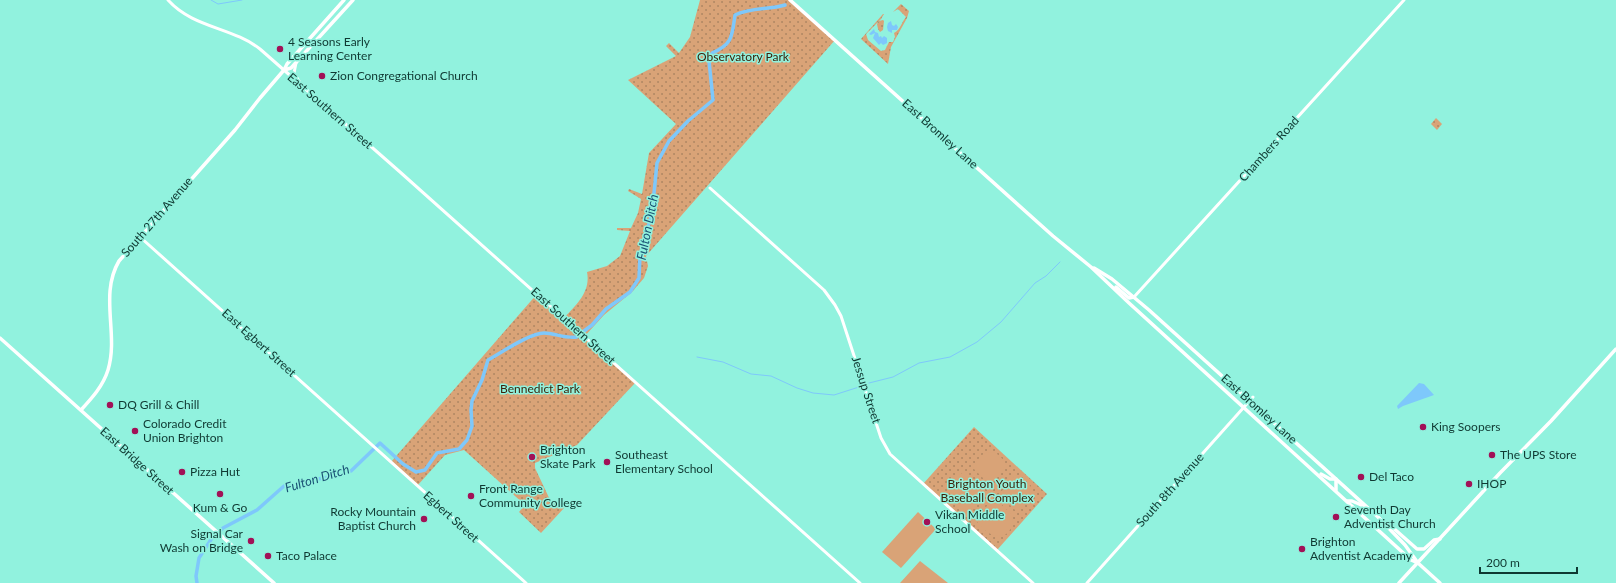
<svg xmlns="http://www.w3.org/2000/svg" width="1616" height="583" font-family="Lato,sans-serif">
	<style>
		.green { fill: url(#green-dots) }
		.pitch { fill: #d9a377 }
		.water { fill: #7ec8fb }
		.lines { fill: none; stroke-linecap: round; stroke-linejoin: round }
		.stream { stroke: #7ec8fb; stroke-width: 1 }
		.canal { stroke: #7ec8fb; stroke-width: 3.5 }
		.tertiary { stroke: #fff; stroke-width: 3 }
		.secondary { stroke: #fff; stroke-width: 3.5 }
		.poi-dot { fill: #a11157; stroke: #91f2de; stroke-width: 1.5 }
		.labels { text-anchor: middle; stroke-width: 3; stroke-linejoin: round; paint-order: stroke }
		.poi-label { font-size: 12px; fill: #0f3932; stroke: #91f2de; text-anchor: start }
		.park-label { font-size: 12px; fill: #3d230b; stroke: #91f2de }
		.street-label { font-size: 12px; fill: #0f3932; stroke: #91f2de }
		.water-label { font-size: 13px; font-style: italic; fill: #1a5274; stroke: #91f2de }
	</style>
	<defs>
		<pattern id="green-dots" width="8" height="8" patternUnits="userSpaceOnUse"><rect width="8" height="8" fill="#d9a377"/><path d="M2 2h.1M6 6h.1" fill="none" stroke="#ae8662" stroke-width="1.8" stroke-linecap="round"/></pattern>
	</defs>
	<rect width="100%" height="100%" fill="#91f2de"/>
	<g class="green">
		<path d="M700 0H790L835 40 646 256 648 266 644 278 632 292 604 315 584 337 635 383 577 445 535 463V468L551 502 565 507 541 533 519 512 525 505 464 450 445 455 417 486 391 462 537 294 564 318C576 305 591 292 587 272L607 266 620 256 630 231 617 230V228H631L638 213 641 199 628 191 629 189 642 194 649 153 676 124 628 80 676 56 666 46 669 43 679 53 690 37Z"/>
		<path d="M901 4 909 11 907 18 891 47 888 64 861 39 883 14H884L881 19 866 34 868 40 881 51 885 50 889 42H893L895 37 894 33C901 29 901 23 906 17L898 9 893 12Z"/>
		<polygon points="883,20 884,21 883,30 880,32 878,29 877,24 879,21"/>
		<polygon points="1436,118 1442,124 1437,130 1431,124"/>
		<polygon points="974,427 1047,494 997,550 923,484"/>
	</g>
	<g class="pitch">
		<polygon points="532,448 542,454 530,460 525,452"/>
		<path d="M989 452C999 452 1003 459 1007 467L992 483 989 484 973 468C976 461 981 454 989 452Z"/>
		<path d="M965 472 984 489V493L967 512 954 502 949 492C950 482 956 475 965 472Z"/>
		<path d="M1015 475C1038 485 1038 499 1016 511L1001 496V492Z"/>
		<path d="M993 500 997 501 1013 515C1014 546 985 539 975 518Z"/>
		<polygon points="918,512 936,529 901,568 882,552"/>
		<polygon points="920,561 948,583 900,583"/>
	</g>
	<g class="water">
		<polygon points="891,21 892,25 894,26 896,24 898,27 897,30 892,30 892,33 888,31 887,27 888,23"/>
		<polygon points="874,29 875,32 878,33 879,37 881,36 882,38 884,36 887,38 887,43 883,45 881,43 879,45 873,38 875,33 871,35 869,34"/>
		<polygon points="1419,383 1424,384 1434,395 1403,406 1398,409 1397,406"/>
	</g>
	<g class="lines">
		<g class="stream">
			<polyline points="211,0 218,4 242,0"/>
			<polyline points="697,357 723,362 751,374 771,376 797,388 813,393 834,395 859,387"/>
			<polyline points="869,383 893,377 919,363 950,357 977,342 1001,322 1035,283 1046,276 1060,262"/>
		</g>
		<g class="canal">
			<path d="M584 331 592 325 606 309 630 292 639 278 640 255 652 213 657 163 669 141 688 121 713 100 709 61 712 53C733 44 732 36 735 15 751 7 768 10 785 5"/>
			<path d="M197 583 196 576 199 558 212 538 223 528 257 510 284 486 298 484 306 481 341 475 351 471 380 443 403 464 416 472 425 470 437 453 459 449 467 440 472 426 471 410 472 401 482 380 488 360C501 353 530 333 544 333 555 333 565 339 577 337"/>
		</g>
		<g class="tertiary">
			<path d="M168 0C193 28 232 27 260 49L400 172 860 583"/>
			<polyline points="296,63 294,73 299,81"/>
			<polyline points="710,188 824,290 835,305 841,316 881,438 890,454 1033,583"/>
			<polyline points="140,237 526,583"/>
			<polyline points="1134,297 1404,0"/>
			<polyline points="1087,583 1253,397"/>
		</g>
		<g class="secondary">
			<polyline points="790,0 1053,236 1091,267 1129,303 1411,560 1418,563"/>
			<polyline points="284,70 291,68 353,0"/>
			<polyline points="1094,268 1112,279 1149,310 1378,517 1405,545 1418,563 1440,583"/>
			<polyline points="1116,287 1129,298 1134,297"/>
			<polyline points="0,338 274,583"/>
			<path d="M81 410C92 398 103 386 108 370 119 334 99 295 119 261L235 130 260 98 284 70 287 64 344 0"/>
			<polyline points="1321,474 1330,479 1336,479 1336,490"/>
			<polyline points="1347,501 1352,501 1366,507"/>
			<polyline points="1388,525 1391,526 1417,549 1424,549 1434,540 1440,539"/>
			<polyline points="1399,583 1500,473 1551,421 1616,349"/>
		</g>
	</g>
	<g class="poi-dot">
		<circle cx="280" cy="49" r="4"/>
		<circle cx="322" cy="76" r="4"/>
		<circle cx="110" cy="405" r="4"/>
		<circle cx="1423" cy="427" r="4"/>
		<circle cx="135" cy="431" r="4"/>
		<circle cx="1492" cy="455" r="4"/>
		<circle cx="532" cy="457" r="4"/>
		<circle cx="607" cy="462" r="4"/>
		<circle cx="182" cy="472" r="4"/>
		<circle cx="1361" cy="477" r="4"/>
		<circle cx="1469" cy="484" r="4"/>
		<circle cx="220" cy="494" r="4"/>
		<circle cx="471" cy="496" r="4"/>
		<circle cx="1336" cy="517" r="4"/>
		<circle cx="424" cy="519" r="4"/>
		<circle cx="927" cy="522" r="4"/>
		<circle cx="251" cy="541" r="4"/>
		<circle cx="1302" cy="549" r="4"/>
		<circle cx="268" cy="556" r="4"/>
	</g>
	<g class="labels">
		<g class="poi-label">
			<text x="288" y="46">4 Seasons Early<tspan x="288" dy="14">Learning Center</tspan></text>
			<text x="330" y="80">Zion Congregational Church</text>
			<text x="118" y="409">DQ Grill &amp; Chill</text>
			<text x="143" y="428">Colorado Credit<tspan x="143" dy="14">Union Brighton</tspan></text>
			<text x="1431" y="431">King Soopers</text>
			<text x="540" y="454">Brighton<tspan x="540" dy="14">Skate Park</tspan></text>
			<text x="615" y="459">Southeast<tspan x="615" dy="14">Elementary School</tspan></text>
			<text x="1500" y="459">The UPS Store</text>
			<text x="190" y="476">Pizza Hut</text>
			<text x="1369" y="481">Del Taco</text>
			<text x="1477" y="488">IHOP</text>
			<text x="479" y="493">Front Range<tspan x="479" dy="14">Community College</tspan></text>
			<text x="220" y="512" text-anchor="middle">Kum &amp; Go</text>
			<text x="1344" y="514">Seventh Day<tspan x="1344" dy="14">Adventist Church</tspan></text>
			<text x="416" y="516" text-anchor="end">Rocky Mountain<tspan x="416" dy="14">Baptist Church</tspan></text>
			<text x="935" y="519">Vikan Middle<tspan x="935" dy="14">School</tspan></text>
			<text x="243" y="538" text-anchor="end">Signal Car<tspan x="243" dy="14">Wash on Bridge</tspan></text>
			<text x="1310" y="546">Brighton<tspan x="1310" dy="14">Adventist Academy</tspan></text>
			<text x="276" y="560">Taco Palace</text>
		</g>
		<g class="park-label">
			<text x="743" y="61">Observatory Park</text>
			<text x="540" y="393">Bennedict Park</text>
			<text x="987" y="488">Brighton Youth<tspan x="987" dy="14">Baseball Complex</tspan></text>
		</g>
		<g class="street-label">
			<text transform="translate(330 111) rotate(41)" y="4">East Southern Street</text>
			<text transform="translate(940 134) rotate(42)" y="4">East Bromley Lane</text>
			<text transform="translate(1269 149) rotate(-48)" y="4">Chambers Road</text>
			<text transform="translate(157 217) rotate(-49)" y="4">South 27th Avenue</text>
			<text transform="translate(573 326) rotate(42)" y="4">East Southern Street</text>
			<text transform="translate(259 343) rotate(42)" y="4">East Egbert Street</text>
			<text transform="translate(866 390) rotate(72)" y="4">Jessup Street</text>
			<text transform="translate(1259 409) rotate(42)" y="4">East Bromley Lane</text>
			<text transform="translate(137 461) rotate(42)" y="4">East Bridge Street</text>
			<text transform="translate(1170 490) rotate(-48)" y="4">South 8th Avenue</text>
			<text transform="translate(451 517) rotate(42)" y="4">Egbert Street</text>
		</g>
		<g class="water-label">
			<text transform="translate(647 227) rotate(-79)" y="5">Fulton Ditch</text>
			<text transform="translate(317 478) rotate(-17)" y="5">Fulton Ditch</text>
		</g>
	</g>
	<path d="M1480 567v6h97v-6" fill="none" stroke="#0f3932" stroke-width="2"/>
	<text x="1486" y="567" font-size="12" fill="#0f3932" stroke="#91f2de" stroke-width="3" paint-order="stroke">200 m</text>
</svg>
